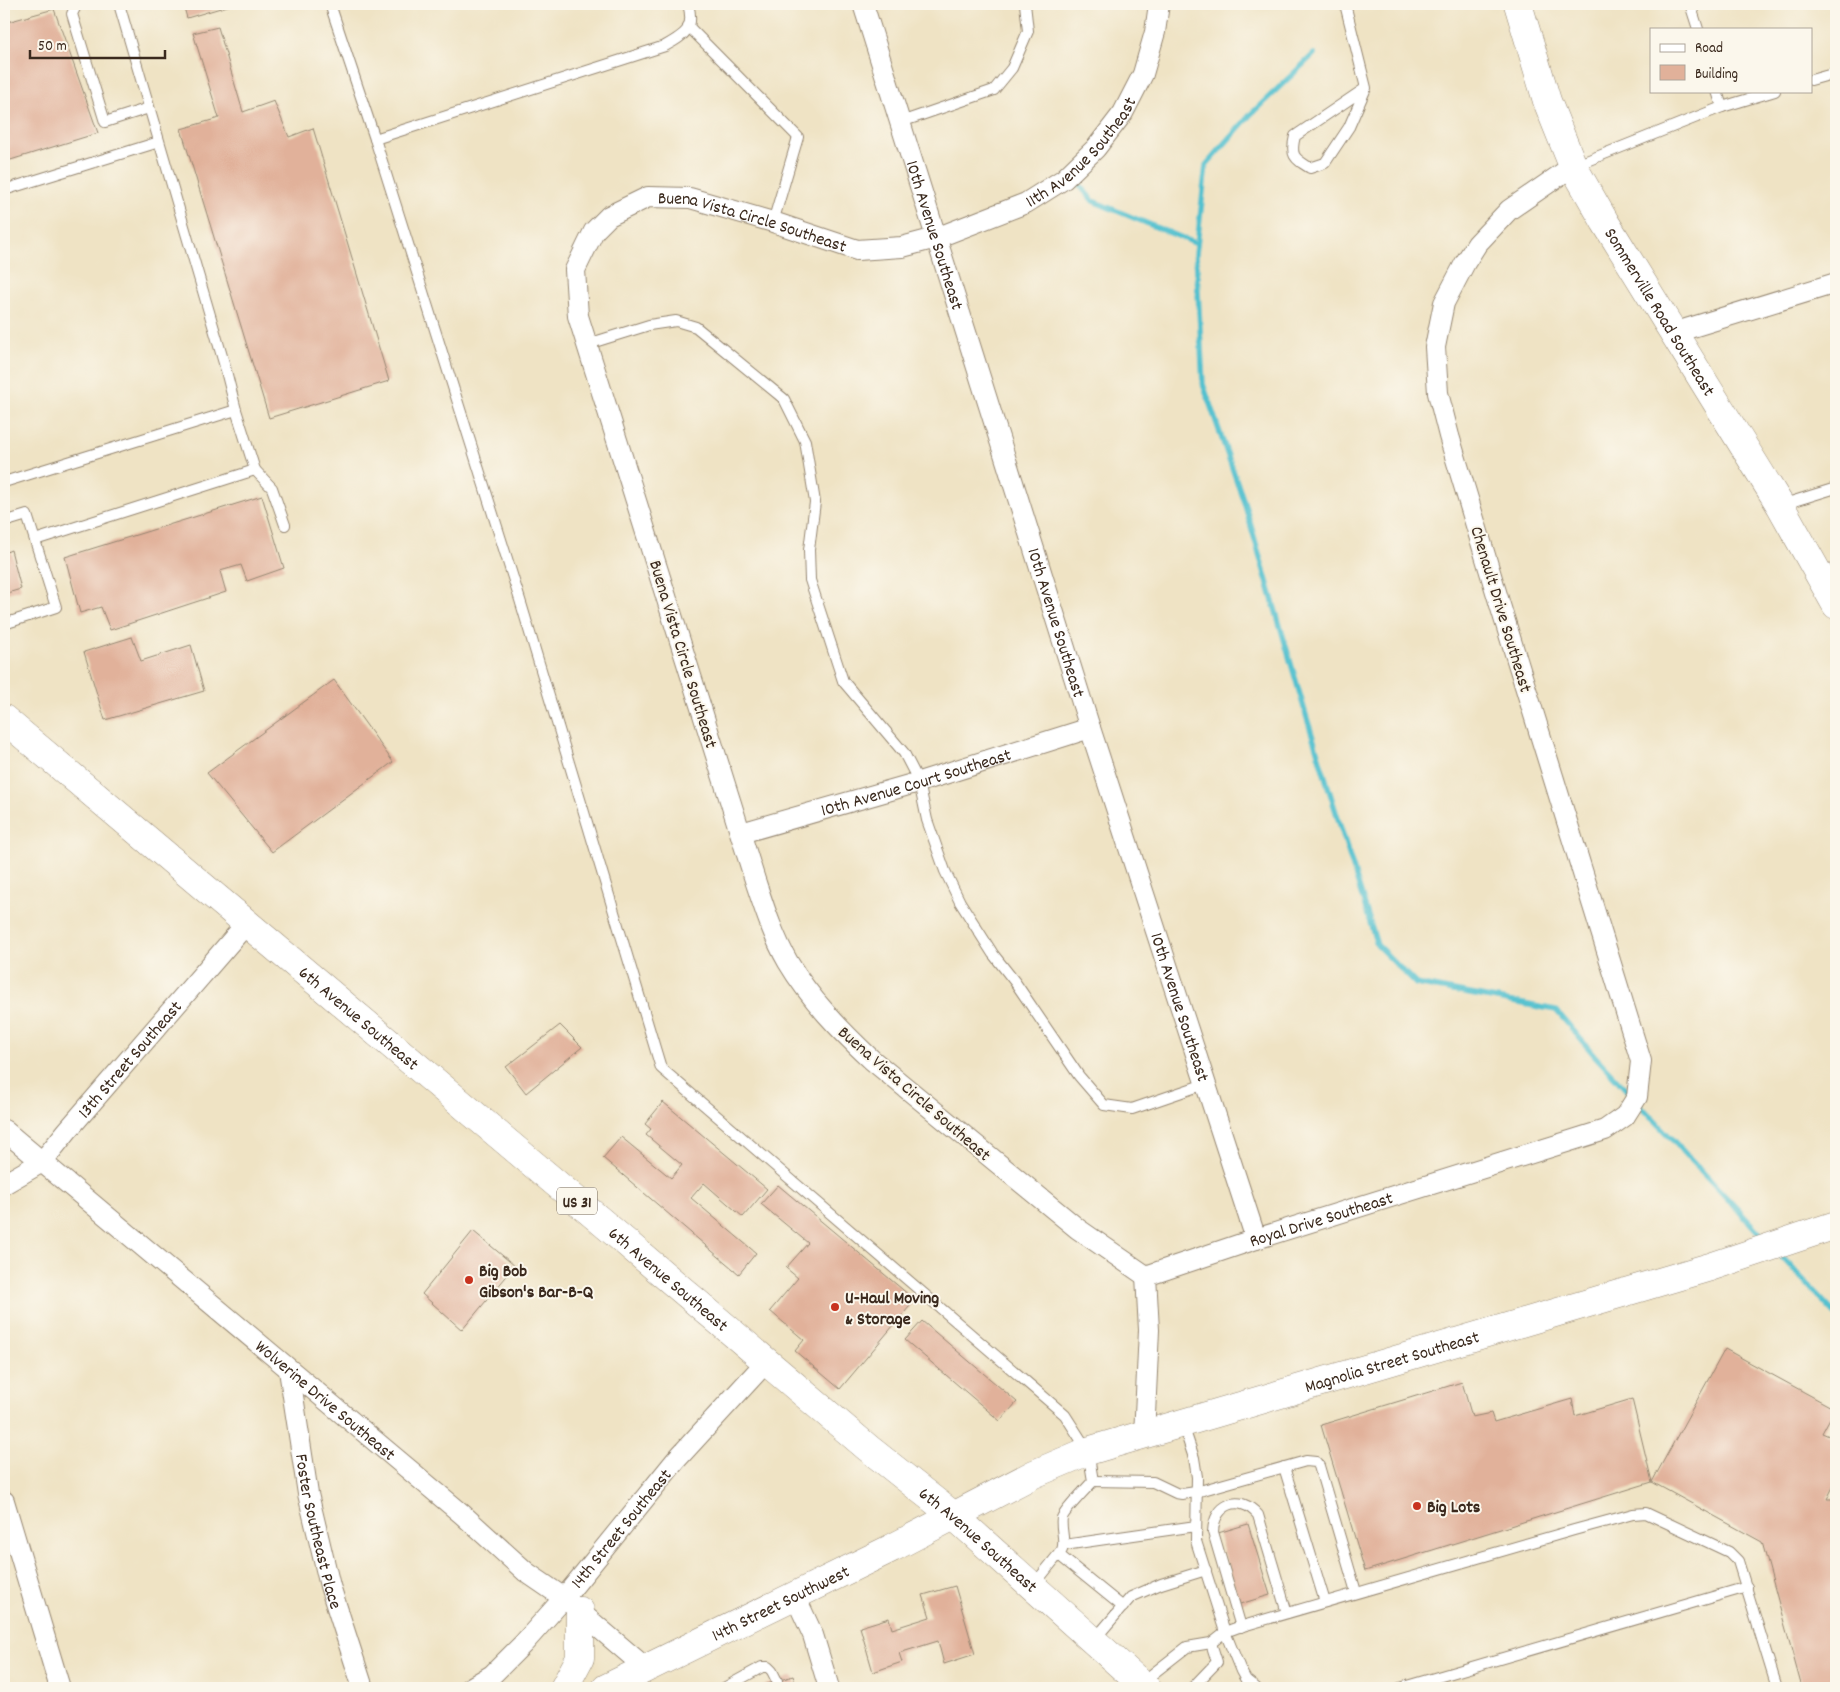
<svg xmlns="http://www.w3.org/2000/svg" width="1840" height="1692" font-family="Dekko,sans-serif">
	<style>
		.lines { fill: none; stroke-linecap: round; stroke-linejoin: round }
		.stream { stroke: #55c1cf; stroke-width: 5.5 }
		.building { fill: #e1b19a }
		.lane-casing { stroke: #958671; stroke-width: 12 }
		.street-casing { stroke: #958671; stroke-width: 22 }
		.secondary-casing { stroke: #958671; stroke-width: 29 }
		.primary-casing { stroke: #958671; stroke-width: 29 }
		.lane { stroke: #fff; stroke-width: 10 }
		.street { stroke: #fff; stroke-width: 20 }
		.secondary { stroke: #fff; stroke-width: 28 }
		.primary { stroke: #fff; stroke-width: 28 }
		.poi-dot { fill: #c8321e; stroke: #fbf7ec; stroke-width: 2 }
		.labels { text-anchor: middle; stroke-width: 4; stroke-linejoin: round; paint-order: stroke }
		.shield { fill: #fbf7ec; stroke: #75685c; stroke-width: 1 }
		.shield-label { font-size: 16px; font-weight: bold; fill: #3b2a1e }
		.street-label { font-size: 18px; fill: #3b2a1e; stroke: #fbf7ec }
		.poi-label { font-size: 18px; font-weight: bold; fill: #3b2a1e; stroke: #fbf7ec; text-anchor: start }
	</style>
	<rect width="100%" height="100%" fill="#fbf7ec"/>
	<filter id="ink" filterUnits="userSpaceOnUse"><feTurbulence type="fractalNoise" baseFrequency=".02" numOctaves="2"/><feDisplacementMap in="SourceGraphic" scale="10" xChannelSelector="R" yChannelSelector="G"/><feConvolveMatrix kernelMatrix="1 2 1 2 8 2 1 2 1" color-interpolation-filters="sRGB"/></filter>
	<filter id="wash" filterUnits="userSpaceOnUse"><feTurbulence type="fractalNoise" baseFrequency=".0096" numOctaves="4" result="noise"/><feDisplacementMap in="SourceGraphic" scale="20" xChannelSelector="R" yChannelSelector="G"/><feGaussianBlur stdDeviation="1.12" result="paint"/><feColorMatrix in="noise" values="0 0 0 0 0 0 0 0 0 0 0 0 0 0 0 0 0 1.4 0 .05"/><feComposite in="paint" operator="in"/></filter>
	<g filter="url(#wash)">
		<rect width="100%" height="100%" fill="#efe3c4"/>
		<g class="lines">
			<g class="stream">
				<polyline points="1314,54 1251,114 1206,165 1196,254 1203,384 1244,502 1306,715 1377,945 1416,984 1556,1010 1595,1056 1632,1096"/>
				<polyline points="1077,182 1093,201 1197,244"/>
				<polyline points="1638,1103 1767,1241"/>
				<polyline points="1778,1253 1836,1315"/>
			</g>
		</g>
		<g id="blocks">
			<g class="building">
				<polygon points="183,4 234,4 187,18"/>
				<polygon points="54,9 98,133 4,162 4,23"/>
				<polygon points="218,27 243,112 274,101 289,137 313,128 389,381 269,418 181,129 219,118 193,33"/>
				<polygon points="262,496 284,568 247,581 241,565 220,571 226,592 110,630 101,607 80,613 65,557"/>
				<polygon points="11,550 21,589 4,594 4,553"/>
				<polygon points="132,637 141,661 191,645 204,691 105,720 84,652"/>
				<polygon points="334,680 393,762 272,852 207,773"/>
				<polygon points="560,1025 582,1047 526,1093 506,1067"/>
				<polygon points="663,1102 767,1189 743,1217 704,1183 691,1198 756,1253 739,1274 603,1158 621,1137 671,1178 682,1165 646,1135 651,1129 645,1124"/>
				<polygon points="778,1185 915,1300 840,1389 795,1351 804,1340 770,1311 798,1278 786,1268 808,1243 761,1204"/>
				<polygon points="473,1231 515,1266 462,1330 422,1294"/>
				<polygon points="922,1321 1017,1402 1000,1421 905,1340"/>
				<polygon points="1725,1349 1835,1409 1822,1433 1836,1439 1836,1481 1827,1499 1836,1499 1836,1688 1802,1688 1762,1542 1652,1482"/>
				<polygon points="1462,1382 1472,1417 1491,1413 1494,1422 1572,1399 1575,1416 1632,1399 1652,1482 1365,1571 1321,1425"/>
				<polygon points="1248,1524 1270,1595 1240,1604 1218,1533"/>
				<polygon points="955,1586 975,1654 944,1664 938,1641 899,1653 902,1662 873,1672 860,1627 889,1618 892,1629 930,1617 923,1595"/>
				<polygon points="793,1676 797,1688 755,1688"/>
			</g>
		</g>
	</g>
	<g filter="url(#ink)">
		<use href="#blocks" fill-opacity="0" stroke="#958671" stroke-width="1"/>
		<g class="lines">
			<defs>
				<g id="lane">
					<polyline points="77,4 72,14 105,122 149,108"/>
					<path d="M330 4 375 139 665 46C686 34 695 29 688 4"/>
					<path d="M1345 4 1366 88 1349 127 1325 163 1310 168C1294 158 1290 156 1295 136L1366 88"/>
					<polyline points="1690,4 1698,29"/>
					<polyline points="688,26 798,137 773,222"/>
					<polyline points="1811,80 1836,73"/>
					<polyline points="1717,91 1722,107 1775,91"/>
					<polyline points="901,122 994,90 1012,68 1028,31 1025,4"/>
					<path d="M375 139 520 600 661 1068 1065 1415 1088 1451 1093 1481C1087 1488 1064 1511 1062 1518 1060 1529 1066 1540 1062 1550L1033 1586"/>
					<polyline points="1574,166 1722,107"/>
					<polyline points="4,190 159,142"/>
					<polyline points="588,344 649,325 676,321 696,327 784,399 805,441 815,502 809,550 810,580 843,681 904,753 919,782 927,820 945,871 960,902 993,954 1015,982 1079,1076 1104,1105 1132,1109 1205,1084"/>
					<polyline points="255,470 272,488 285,525"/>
					<polyline points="4,482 236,410 224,363 119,4"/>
					<polyline points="1781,505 1836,488"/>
					<polyline points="4,522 27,515 56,607 4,624"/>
					<polyline points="35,540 255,470 236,410"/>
					<polyline points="1183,1425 1194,1458 1197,1477 1196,1541 1225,1632 1241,1671 1246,1680 1256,1688"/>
					<polyline points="1284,1467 1325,1602"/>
					<polyline points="1093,1481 1153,1482 1176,1493 1182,1494 1196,1492 1306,1461 1316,1462 1319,1466 1356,1592"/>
					<polyline points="1064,1545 1196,1526"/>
					<polyline points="1059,1555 1123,1607"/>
					<path d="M1241 1627 1213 1532C1214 1504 1240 1493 1258 1515L1287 1613"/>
					<polyline points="1094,1640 1131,1597 1161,1584 1206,1570"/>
					<polyline points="1141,1683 1187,1647 1211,1643 1225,1632 1236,1628 1574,1530 1633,1514 1646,1513 1729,1552 1738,1561 1777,1688"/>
					<polyline points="724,1688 762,1667 768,1667 772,1671 777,1681"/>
					<polyline points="1192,1688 1217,1662 1211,1643"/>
					<polyline points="1400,1688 1747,1587"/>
				</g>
				<g id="street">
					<path id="s1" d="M863 4 1090 728 1256 1239"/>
					<polyline points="1673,333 1836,283"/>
					<path id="s2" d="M741 833 919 782 1090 728"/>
					<path id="s3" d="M4 1130 462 1514 526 1572 564 1598 647 1669"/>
					<path id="s4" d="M4 1184 42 1162 67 1131 246 924"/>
					<path id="s5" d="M1146 1276 1078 1229 872 1060C840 1030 810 999 788 962 773 936 764 907 755 880L578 316 575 270 594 231 609 216 648 197 690 198 773 222 857 250 902 247 936 238 1026 203 1064 179 1096 148 1123 113 1143 74 1155 32 1159 4"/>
					<path id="s6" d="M1146 1276 1256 1239 1605 1130 1625 1116 1637 1097 1641 1061 1500 605 1449 436 1438 393 1435 347 1444 303 1465 263 1477 244 1509 210 1573 166"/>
					<path id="s7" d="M289 1370 308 1494 330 1586 363 1688"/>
					<polyline points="1144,1436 1149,1330 1146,1276"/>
					<polyline points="4,1501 60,1688"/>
					<polyline points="795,1596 813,1635 829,1688"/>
					<path id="s8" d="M470 1688 492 1675 523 1644 564 1598 676 1460 766 1362"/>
				</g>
				<g id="secondary">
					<path id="s9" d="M1518 4 1547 101 1573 166 1605 222 1780 505 1836 605"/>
					<polyline points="564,1688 580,1658 580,1611"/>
					<path id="s10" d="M606 1688 892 1548 1034 1474 1088 1451 1710 1267 1836 1225"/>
				</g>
				<g id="primary">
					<path id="s11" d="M4 719 602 1222 868 1448 954 1516 1146 1688"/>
				</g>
			</defs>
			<use href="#lane" class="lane-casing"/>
			<use href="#street" class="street-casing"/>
			<use href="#secondary" class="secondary-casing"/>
			<use href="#primary" class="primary-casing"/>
			<use href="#lane" class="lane"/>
			<use href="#street" class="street"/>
			<use href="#secondary" class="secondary"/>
			<use href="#primary" class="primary"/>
		</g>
	</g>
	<g class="poi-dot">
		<circle cx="469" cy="1280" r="5"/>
		<circle cx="835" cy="1307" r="5"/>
		<circle cx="1417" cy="1506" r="5"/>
	</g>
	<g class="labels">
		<rect class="shield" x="557" y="1187.5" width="40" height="27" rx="4"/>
		<g class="shield-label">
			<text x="577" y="1207">US 31</text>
		</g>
		<g class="street-label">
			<text dy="6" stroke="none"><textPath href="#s5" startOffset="1782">11th Avenue Southeast</textPath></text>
			<text dy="6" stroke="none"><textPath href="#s5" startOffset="1420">Buena Vista Circle Southeast</textPath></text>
			<text dy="6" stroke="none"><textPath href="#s1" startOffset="242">10th Avenue Southeast</textPath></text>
			<text dy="6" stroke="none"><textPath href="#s9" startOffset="341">Sommerville Road Southeast</textPath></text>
			<text transform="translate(1502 609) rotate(73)" y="6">Chenault Drive Southeast</text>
			<text dy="6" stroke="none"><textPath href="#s1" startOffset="648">10th Avenue Southeast</textPath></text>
			<text transform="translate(684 654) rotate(73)" y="6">Buena Vista Circle Southeast</text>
			<text dy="6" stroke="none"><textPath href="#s2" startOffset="182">10th Avenue Court Southeast</textPath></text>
			<text dy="6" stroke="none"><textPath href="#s1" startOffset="1052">10th Avenue Southeast</textPath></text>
			<text dy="6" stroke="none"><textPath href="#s11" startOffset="464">6th Avenue Southeast</textPath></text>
			<text dy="6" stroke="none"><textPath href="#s4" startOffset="179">13th Street Southeast</textPath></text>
			<text transform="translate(915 1093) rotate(41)" y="6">Buena Vista Circle Southeast</text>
			<text dy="6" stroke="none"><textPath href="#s6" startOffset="184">Royal Drive Southeast</textPath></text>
			<text dy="6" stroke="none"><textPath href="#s11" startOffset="869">6th Avenue Southeast</textPath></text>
			<text dy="6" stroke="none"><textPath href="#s10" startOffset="854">Magnolia Street Southeast</textPath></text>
			<text dy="6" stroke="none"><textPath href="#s3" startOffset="420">Wolverine Drive Southeast</textPath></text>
			<text dy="6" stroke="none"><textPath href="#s8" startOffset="221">14th Street Southeast</textPath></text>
			<text dy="6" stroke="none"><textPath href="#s7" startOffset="164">Foster Southeast Place</textPath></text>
			<text dy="6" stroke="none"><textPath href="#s11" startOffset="1274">6th Avenue Southeast</textPath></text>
			<text dy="6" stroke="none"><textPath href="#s10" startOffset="194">14th Street Southwest</textPath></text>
		</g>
		<g class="poi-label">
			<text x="479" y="1276">Big Bob<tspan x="479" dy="21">Gibson's Bar-B-Q</tspan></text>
			<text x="845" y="1303">U-Haul Moving<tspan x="845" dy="21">&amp; Storage</tspan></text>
			<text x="1427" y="1512">Big Lots</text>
		</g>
	</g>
	<rect width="1840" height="1692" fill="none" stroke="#fbf7ec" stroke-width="20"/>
	<rect x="1650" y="28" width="162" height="65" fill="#fbf7ec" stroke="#aea59a"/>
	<rect x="1660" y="44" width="25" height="8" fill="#ffffff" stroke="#aea59a"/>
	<text x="1695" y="52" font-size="15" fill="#3b2a1e">Road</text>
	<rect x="1660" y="65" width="25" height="15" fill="#e1b19a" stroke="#aea59a"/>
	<text x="1695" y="78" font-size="15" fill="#3b2a1e">Building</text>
	<path d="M30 50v8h135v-8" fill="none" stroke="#3b2a1e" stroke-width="2.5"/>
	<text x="38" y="50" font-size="15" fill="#3b2a1e" stroke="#fbf7ec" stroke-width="4" paint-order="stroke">50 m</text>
</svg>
